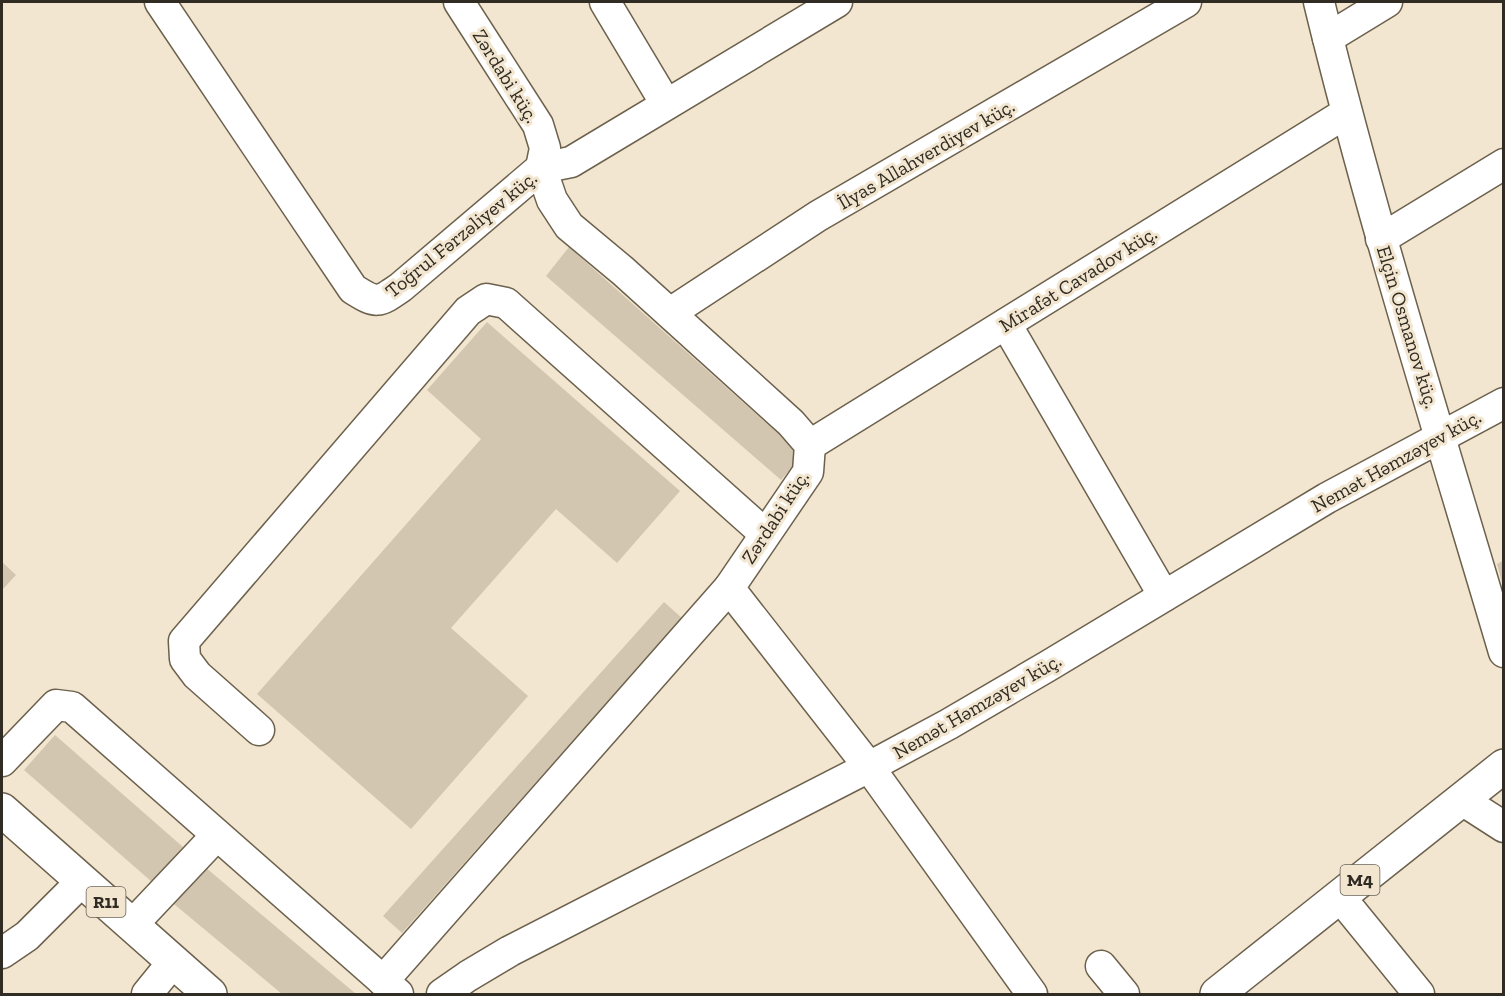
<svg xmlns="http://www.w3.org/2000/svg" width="1505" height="996" font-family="'Zilla Slab',serif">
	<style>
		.building { fill: #d3c6b1 }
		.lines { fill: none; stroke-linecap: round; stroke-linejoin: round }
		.minor-casing { stroke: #6c614d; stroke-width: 33 }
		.major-casing { stroke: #6c614d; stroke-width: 36 }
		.highway-casing { stroke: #6c614d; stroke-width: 36 }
		.minor { stroke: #fff; stroke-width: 30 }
		.major { stroke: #fff; stroke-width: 33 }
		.highway { stroke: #fff; stroke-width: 33 }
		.labels { text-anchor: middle; stroke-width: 6; stroke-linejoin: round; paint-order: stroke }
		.shield { fill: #f3e6d0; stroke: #6a6357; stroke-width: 1.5 }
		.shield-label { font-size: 18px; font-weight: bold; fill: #302b23 }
		.street-label { font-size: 20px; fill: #302b23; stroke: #f3e6d0 }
	</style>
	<rect width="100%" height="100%" fill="#f3e6d0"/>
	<g class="building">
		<polygon points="569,247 802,455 781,480 546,276"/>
		<polygon points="487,322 680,491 617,563 556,509 451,628 528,696 411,829 257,694 481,439 427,390"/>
		<polygon points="1504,560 1504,586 1503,586 1497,564"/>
		<polygon points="2,562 16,575 2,590"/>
		<polygon points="664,602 682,618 402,933 383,916"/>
		<polygon points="55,735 183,847 152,882 24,770"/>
		<polygon points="205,867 356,994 282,994 174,904"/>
	</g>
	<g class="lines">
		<defs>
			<g id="minor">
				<path d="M160 2 353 289C377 304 378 303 401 287L541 168 571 162 837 2"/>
				<polyline points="459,2 538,125 545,148 541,168 552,200 569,226 623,271 791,423 810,445 808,472 729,588 869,767 1032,994"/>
				<polyline points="605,2 666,104"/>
				<path d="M1319 2C1372 220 1440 435 1504 652"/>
				<polyline points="1328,38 1387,2"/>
				<polyline points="1381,239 1504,164"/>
				<polyline points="670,313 818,216 1186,2"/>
				<polyline points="1006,324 1164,596"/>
				<polyline points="810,445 1346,113"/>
				<polyline points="259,730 197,675 185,659 184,641 468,311 486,299 506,303 765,534"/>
				<polyline points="2,761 56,705 72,707 398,994"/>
				<polyline points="1462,800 1504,827"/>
				<polyline points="1340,897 1419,994"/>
				<polyline points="132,925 217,835"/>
				<polyline points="2,953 27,936 82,881"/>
				<polyline points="1101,966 1124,994"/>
				<polyline points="383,981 729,588"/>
				<polyline points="147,994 173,962"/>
				<polyline points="442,994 468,976 510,951 869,767 949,724 1048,666 1327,498 1504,403"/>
			</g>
			<polyline id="major" points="2,810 210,994"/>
			<polyline id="highway" points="1217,994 1504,766"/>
		</defs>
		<use href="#minor" class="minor-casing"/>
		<use href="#major" class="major-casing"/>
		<use href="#highway" class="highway-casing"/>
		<use href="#minor" class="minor"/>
		<use href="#major" class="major"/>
		<use href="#highway" class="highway"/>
	</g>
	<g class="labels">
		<g class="shield">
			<rect x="1340.5" y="865" width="39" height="30" rx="4.5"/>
			<rect x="86.5" y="887" width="39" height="30" rx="4.5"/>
		</g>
		<g class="shield-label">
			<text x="1360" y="886">M4</text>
			<text x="106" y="908">R11</text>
		</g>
		<g class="street-label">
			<text transform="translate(506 76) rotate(58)" y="7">Zərdabi küç.</text>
			<text transform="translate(926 154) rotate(-30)" y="7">İlyas Allahverdiyev küç.</text>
			<text transform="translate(461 234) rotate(-39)" y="7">Toğrul Fərzəliyev küç.</text>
			<text transform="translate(1078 279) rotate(-32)" y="7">Mirafət Cavadov küç.</text>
			<text transform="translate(1408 327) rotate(73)" y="7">Elçin Osmanov küç.</text>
			<text transform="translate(1396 461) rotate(-29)" y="7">Nemət Həmzəyev küç.</text>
			<text transform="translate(775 517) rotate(-57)" y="7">Zərdabi küç.</text>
			<text transform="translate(977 706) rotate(-30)" y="7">Nemət Həmzəyev küç.</text>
		</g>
	</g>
	<rect width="1505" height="996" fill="none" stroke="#302b23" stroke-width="6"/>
</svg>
